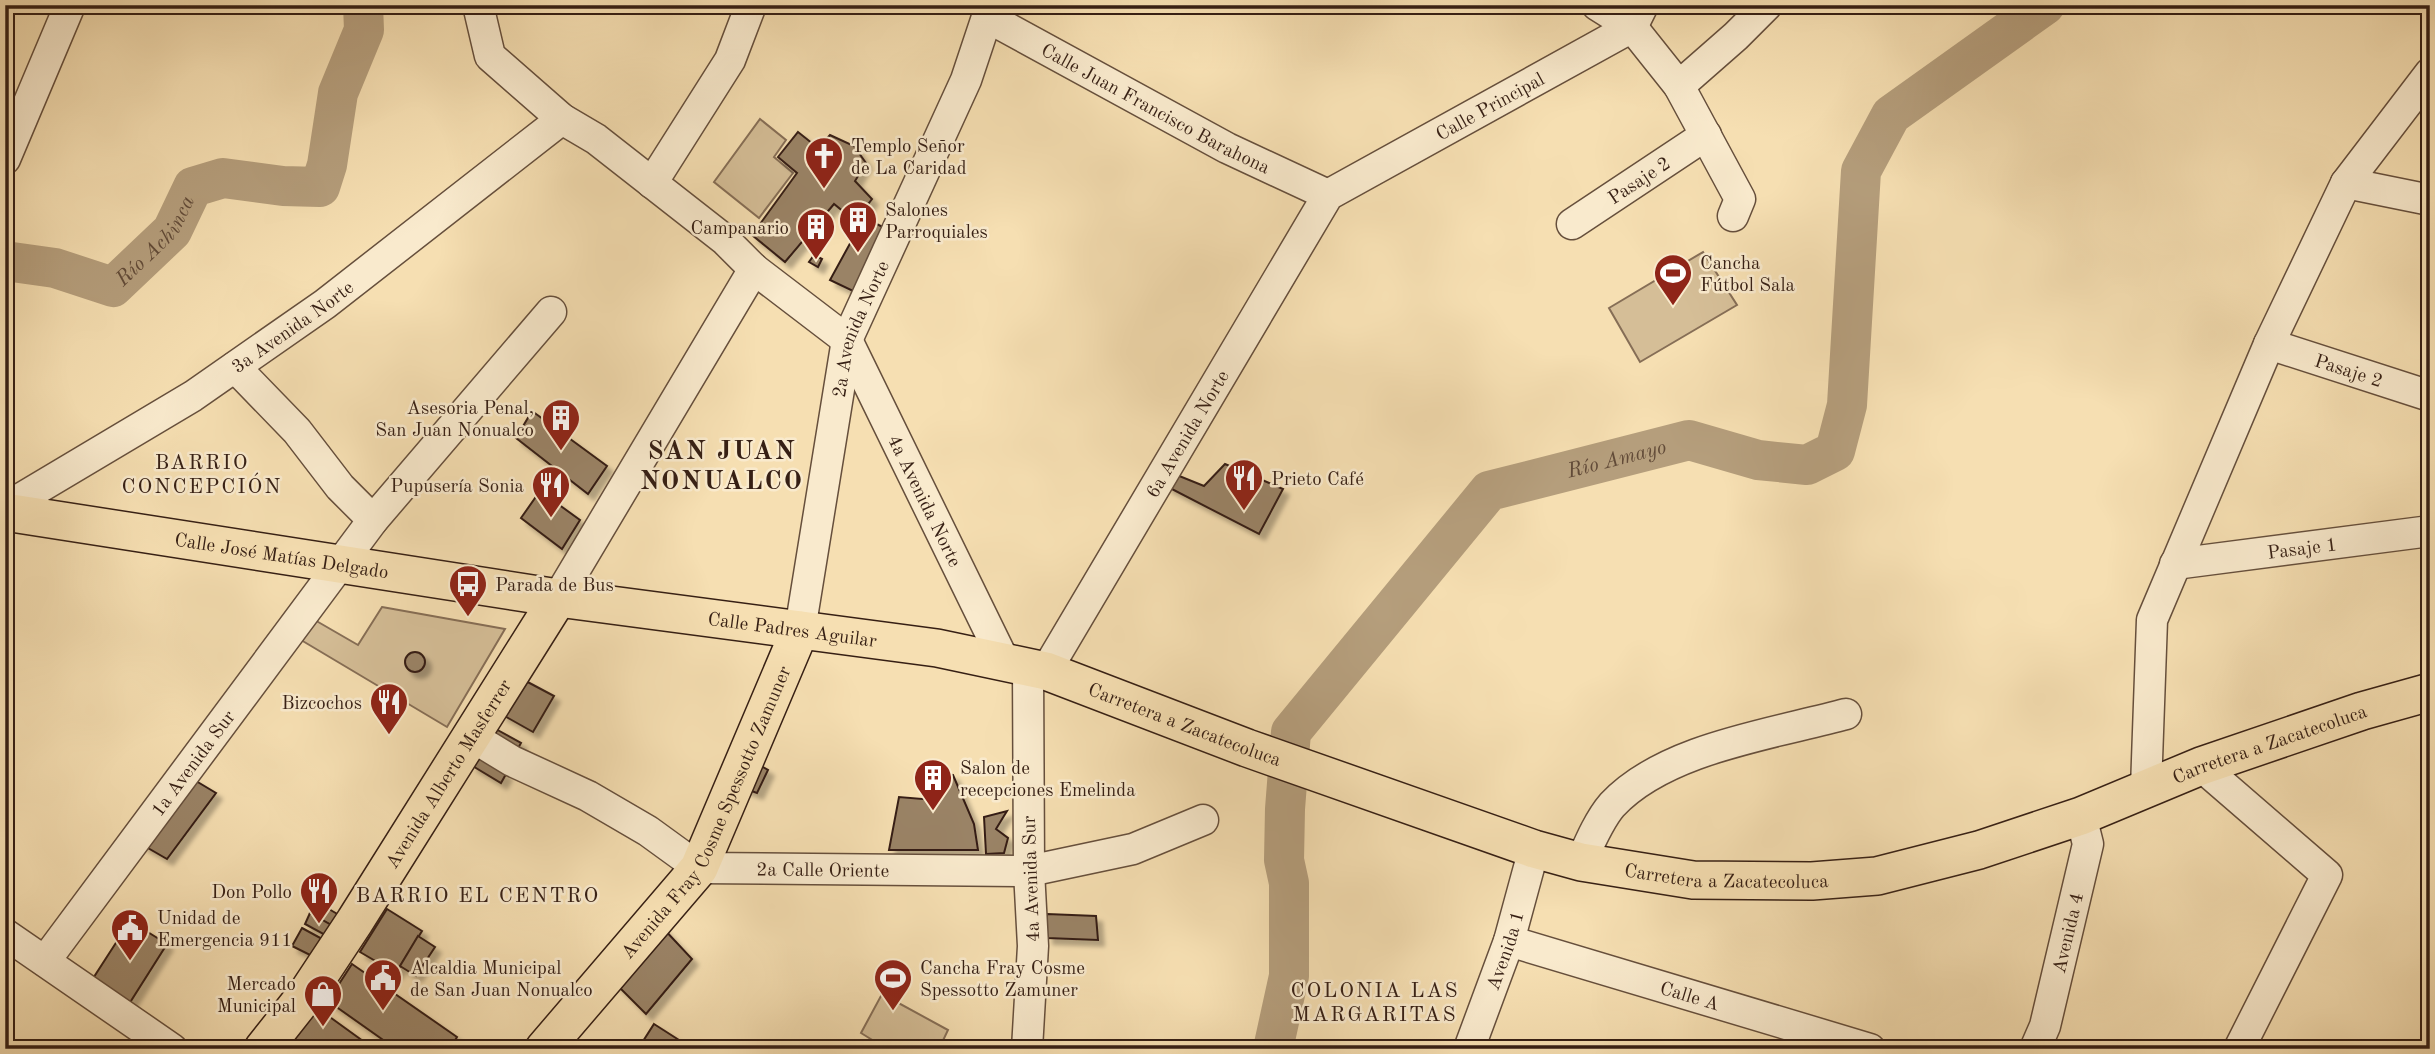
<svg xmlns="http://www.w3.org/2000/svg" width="2435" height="1054" font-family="'Old Standard TT',serif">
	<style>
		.green { fill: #d5be97; stroke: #866e56; stroke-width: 2 }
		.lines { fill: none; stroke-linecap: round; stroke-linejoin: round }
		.river { stroke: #b59e7c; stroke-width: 40 }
		.building { fill: #9a8366; stroke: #361f14; stroke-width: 2; filter: url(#shadow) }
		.minor-casing { stroke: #664f3c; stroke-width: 33 }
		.major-casing { stroke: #361f14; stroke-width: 40 }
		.minor { stroke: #f9eacd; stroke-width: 30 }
		.major { stroke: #f6dfb2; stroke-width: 37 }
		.labels { text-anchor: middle; stroke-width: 5; stroke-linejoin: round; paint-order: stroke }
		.street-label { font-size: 19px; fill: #361f14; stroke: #f9eacd }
		.poi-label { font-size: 19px; fill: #361f14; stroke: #f9eacd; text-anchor: start }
		.water-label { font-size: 21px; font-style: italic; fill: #624b38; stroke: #f9eacd }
		.neighbourhood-label { font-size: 21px; letter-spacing: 2px; fill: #361f14; stroke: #f9eacd }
		.district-label { font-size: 26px; font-weight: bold; letter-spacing: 2px; fill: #361f14; stroke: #f9eacd }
	</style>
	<defs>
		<filter id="shadow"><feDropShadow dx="6" dy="6" stdDeviation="2" flood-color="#0004"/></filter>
	</defs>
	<rect width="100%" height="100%" fill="#f6dfb2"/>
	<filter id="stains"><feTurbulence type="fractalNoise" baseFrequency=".00286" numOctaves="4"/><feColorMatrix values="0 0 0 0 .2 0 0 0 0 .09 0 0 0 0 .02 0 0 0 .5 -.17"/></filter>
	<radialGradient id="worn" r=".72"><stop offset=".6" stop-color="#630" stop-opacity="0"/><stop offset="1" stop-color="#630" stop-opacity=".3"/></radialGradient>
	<g class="green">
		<polygon points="760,119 786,140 774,157 793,173 759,218 714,182"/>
		<polygon points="1703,252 1737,305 1640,362 1609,308"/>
		<polygon points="382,607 505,629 447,727 301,640 313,619 358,645"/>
		<polygon points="882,994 948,1030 939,1049 887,1049 861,1033"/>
	</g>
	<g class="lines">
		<g class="river">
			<path id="s1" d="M5 261 55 268 113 287 172 231 193 187 223 178 283 186 320 187 327 165 338 93 364 30 363 5"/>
			<path id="s2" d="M1273 1049 1289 976V883L1284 860 1285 809 1291 732 1489 491 1689 440 1758 460 1807 465 1835 451 1847 405 1861 171 1891 115 2045 5"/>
		</g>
	</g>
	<g class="building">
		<polygon points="798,132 818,148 830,135 854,146 866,163 855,181 872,199 855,221 834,204 785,262 752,235 797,173 778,157"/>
		<polygon points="864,218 885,228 853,291 830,280"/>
		<polygon points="814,255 822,259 818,267 809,262"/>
		<polygon points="532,411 607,466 588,494 516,438"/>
		<polygon points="1225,464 1283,489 1259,534 1166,486 1172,473 1204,486"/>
		<polygon points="540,491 580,520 562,549 521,518"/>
		<circle cx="415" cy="662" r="10"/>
		<polygon points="522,679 554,696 533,732 501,714"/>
		<polygon points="494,728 521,743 515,754 488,739"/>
		<polygon points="477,756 506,774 501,783 471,765"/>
		<polygon points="754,762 768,770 757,793 743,788"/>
		<polygon points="935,773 953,775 974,824 978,850 889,850 899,797 934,800"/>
		<polygon points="191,778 216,793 167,859 141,844"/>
		<polygon points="1007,811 996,829 1008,838 1004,853 986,854 984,817"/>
		<polygon points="317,902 339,915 333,926 310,913"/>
		<polygon points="387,909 422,931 396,973 360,952"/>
		<polygon points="310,913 333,926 327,936 305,924"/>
		<polygon points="1047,914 1096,916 1098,940 1047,938"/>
		<polygon points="130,921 167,944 129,1004 92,980"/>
		<polygon points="662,927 692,959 646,1014 614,982"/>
		<polygon points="302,928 324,940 314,957 292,946"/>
		<polygon points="418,936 435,947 416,976 400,966"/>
		<polygon points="352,964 457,1037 450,1049 396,1049 328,1001"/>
		<polygon points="316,1007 374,1049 286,1049"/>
		<polygon points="654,1024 693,1049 638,1049"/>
	</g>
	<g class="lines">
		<defs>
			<g id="minor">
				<path id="s3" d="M478 5 490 56 562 119 596 139 725 240 754 269 847 340 1004 661"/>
				<polyline points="1597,5 1632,27 1679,86 1740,199 1733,216"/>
				<path id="s4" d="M987 17 1227 148 1328 195"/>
				<polyline points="1679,86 1736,36 1767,5"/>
				<polyline points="5,159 70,5"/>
				<polyline points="652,183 730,60 751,5"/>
				<polyline points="2346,183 2430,200"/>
				<path id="s5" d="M1572 224 1706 135"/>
				<path id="s6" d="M2269 344 2430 396"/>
				<polyline points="235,367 297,431 340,487 373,520"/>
				<path id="s7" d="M5 508 193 396 325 304 562 119"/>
				<path id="s8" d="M2175 564 2430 531"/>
				<polyline points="558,598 754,269"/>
				<path id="s9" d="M800 630 847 340 966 80 991 5"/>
				<path id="s10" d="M1046 671 1328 195 1632 27 1643 5"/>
				<path id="s11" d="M471 736 512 761 588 796 648 831 699 868 1029 871 1133 849 1203 820"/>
				<polyline points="2201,766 2327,875 2239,1049"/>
				<polyline points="2146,788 2152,620 2269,344 2346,183 2430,73"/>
				<path d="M1581 862C1589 844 1599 820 1612 805 1665 748 1773 734 1846 714"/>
				<polyline points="5,934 172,1049"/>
				<path id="s12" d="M1509 941 1870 1049"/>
				<path id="s13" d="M45 961 373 520 551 312"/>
				<polyline points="1027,1049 1033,946 1029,871 1028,666"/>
				<path id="s14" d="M1469 1049 1509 941 1534 849"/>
				<path id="s15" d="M2035 1049 2045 1026 2088 844 2081 816"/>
			</g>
			<g id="major">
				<path id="s16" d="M5 512 558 598 937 648 1046 671 1247 748 1534 849 1581 862 1693 880 1812 881 1877 876 1979 850 2081 816 2201 766 2362 711 2430 692"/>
				<path id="s17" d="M263 1049 308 992 355 921 558 598"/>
				<path id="s18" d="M544 1049 699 868 800 630"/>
			</g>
		</defs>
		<use href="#minor" class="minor-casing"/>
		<use href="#major" class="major-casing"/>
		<use href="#minor" class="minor"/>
		<use href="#major" class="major"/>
	</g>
	<defs>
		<symbol id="church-pin" viewBox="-11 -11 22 30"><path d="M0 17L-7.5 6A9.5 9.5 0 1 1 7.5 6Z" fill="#8f2418" stroke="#f9eacd"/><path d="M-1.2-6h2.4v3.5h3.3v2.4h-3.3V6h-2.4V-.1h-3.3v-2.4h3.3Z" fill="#fff"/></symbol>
		<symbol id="building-pin" viewBox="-11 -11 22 30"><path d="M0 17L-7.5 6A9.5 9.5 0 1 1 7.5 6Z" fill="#8f2418" stroke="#f9eacd"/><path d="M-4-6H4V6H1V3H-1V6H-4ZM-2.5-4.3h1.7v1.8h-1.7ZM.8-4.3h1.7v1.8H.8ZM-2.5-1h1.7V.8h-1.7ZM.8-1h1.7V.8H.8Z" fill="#fff"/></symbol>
		<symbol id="stadium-pin" viewBox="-11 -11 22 30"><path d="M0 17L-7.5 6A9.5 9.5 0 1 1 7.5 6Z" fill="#8f2418" stroke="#f9eacd"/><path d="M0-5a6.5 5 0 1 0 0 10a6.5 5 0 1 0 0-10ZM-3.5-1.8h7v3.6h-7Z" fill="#fff"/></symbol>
		<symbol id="restaurant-pin" viewBox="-11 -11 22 30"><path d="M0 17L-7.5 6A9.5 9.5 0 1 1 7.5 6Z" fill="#8f2418" stroke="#f9eacd"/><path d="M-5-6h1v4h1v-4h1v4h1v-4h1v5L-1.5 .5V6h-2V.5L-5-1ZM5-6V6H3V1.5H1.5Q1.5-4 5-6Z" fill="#fff"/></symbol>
		<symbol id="bus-pin" viewBox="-11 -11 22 30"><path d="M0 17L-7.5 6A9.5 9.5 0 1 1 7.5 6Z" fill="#8f2418" stroke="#f9eacd"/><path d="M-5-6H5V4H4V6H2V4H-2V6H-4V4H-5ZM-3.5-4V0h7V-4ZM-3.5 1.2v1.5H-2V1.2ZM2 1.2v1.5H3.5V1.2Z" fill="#fff"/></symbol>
		<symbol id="civic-pin" viewBox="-11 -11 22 30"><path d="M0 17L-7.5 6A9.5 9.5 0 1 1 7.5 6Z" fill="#8f2418" stroke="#f9eacd"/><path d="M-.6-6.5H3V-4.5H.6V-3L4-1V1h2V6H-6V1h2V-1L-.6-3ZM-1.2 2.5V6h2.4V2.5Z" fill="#fff"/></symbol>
		<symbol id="shop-pin" viewBox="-11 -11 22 30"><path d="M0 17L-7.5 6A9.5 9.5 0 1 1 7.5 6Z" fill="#8f2418" stroke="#f9eacd"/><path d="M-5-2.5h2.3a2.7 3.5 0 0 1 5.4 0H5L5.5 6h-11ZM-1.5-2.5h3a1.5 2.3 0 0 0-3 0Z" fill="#fff"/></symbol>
	</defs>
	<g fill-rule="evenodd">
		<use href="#church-pin" x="802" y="134" width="44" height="60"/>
		<use href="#building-pin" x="836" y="198" width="44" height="60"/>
		<use href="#building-pin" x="794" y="205" width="44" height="60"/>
		<use href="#stadium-pin" x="1651" y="251" width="44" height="60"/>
		<use href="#building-pin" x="539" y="396" width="44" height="60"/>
		<use href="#restaurant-pin" x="1222" y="456" width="44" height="60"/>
		<use href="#restaurant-pin" x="529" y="463" width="44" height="60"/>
		<use href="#bus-pin" x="446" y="562" width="44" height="60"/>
		<use href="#restaurant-pin" x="367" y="680" width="44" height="60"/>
		<use href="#building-pin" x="911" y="756" width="44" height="60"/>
		<use href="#restaurant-pin" x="297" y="869" width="44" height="60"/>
		<use href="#civic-pin" x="108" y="906" width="44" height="60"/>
		<use href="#civic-pin" x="361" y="956" width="44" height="60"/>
		<use href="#stadium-pin" x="871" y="956" width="44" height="60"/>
		<use href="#shop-pin" x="301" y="972" width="44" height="60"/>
	</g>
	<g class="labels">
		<g class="street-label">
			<text dy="7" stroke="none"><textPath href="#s10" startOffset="738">Calle Principal</textPath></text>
			<text dy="7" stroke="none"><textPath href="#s4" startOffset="192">Calle Juan Francisco Barahona</textPath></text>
			<text dy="7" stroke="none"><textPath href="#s5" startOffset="80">Pasaje 2</textPath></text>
			<text dy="7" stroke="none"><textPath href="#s7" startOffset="340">3a Avenida Norte</textPath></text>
			<text dy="7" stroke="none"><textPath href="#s9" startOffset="308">2a Avenida Norte</textPath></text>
			<text dy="7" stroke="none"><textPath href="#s6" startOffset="84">Pasaje 2</textPath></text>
			<text dy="7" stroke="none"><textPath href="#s10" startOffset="276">6a Avenida Norte</textPath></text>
			<text dy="7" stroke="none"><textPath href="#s3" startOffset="688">4a Avenida Norte</textPath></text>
			<text dy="7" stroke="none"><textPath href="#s8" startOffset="128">Pasaje 1</textPath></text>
			<text dy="7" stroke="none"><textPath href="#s16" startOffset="280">Calle José Matías Delgado</textPath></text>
			<text dy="7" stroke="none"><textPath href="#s16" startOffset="796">Calle Padres Aguilar</textPath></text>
			<text dy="7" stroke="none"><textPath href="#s16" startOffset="1202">Carretera a Zacatecoluca</textPath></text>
			<text dy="7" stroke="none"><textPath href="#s16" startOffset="2334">Carretera a Zacatecoluca</textPath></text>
			<text dy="7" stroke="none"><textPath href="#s13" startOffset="247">1a Avenida Sur</textPath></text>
			<text dy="7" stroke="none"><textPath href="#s17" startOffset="332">Avenida Alberto Masferrer</textPath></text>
			<text dy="7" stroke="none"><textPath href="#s18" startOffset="290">Avenida Fray Cosme Spessotto Zamuner</textPath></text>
			<text dy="7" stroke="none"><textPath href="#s11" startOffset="388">2a Calle Oriente</textPath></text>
			<text dy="7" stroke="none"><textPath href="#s16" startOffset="1768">Carretera a Zacatecoluca</textPath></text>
			<text transform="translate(1030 879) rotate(-92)" y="7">4a Avenida Sur</text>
			<text dy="7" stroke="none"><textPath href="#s15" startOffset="121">Avenida 4</textPath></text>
			<text dy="7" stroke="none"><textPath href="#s14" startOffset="105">Avenida 1</textPath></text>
			<text dy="7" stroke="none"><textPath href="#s12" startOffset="189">Calle A</textPath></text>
		</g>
		<g class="poi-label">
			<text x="851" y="152">Templo Señor<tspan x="851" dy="22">de La Caridad</tspan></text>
			<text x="885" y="216">Salones<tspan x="885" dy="22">Parroquiales</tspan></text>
			<text x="789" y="234" text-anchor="end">Campanario</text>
			<text x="1700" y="269">Cancha<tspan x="1700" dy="22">Fútbol Sala</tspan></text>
			<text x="534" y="414" text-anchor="end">Asesoria Penal,<tspan x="534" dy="22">San Juan Nonualco</tspan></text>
			<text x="1271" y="485">Prieto Café</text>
			<text x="524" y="492" text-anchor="end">Pupusería Sonia</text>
			<text x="495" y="591">Parada de Bus</text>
			<text x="362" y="709" text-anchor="end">Bizcochos</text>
			<text x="960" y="774">Salon de<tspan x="960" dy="22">recepciones Emelinda</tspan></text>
			<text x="292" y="898" text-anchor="end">Don Pollo</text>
			<text x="157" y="924">Unidad de<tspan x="157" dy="22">Emergencia 911</tspan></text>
			<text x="410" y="974">Alcaldia Municipal<tspan x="410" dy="22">de San Juan Nonualco</tspan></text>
			<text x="920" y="974">Cancha Fray Cosme<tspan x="920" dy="22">Spessotto Zamuner</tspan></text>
			<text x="296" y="990" text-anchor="end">Mercado<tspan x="296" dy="22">Municipal</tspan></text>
		</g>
		<g class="water-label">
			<text dy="7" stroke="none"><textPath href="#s1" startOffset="175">Río Achinca</textPath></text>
			<text dy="7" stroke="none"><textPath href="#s2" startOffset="763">Río Amayo</textPath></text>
		</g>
		<g class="neighbourhood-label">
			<text x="202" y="469">BARRIO<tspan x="202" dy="24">CONCEPCIÓN</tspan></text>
			<text x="478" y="902">BARRIO EL CENTRO</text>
			<text x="1375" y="997">COLONIA LAS<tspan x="1375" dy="24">MARGARITAS</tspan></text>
		</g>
		<g class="district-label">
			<text x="722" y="459">SAN JUAN<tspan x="722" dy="30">NONUALCO</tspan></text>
		</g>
	</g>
	<rect width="2435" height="1054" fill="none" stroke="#f6dfb2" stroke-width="28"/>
	<rect x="7" y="7" width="2421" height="1040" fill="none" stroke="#361f14" stroke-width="3.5"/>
	<rect x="14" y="14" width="2407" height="1026" fill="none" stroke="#361f14" stroke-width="2"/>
	<rect width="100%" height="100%" filter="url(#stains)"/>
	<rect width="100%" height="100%" fill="url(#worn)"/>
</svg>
